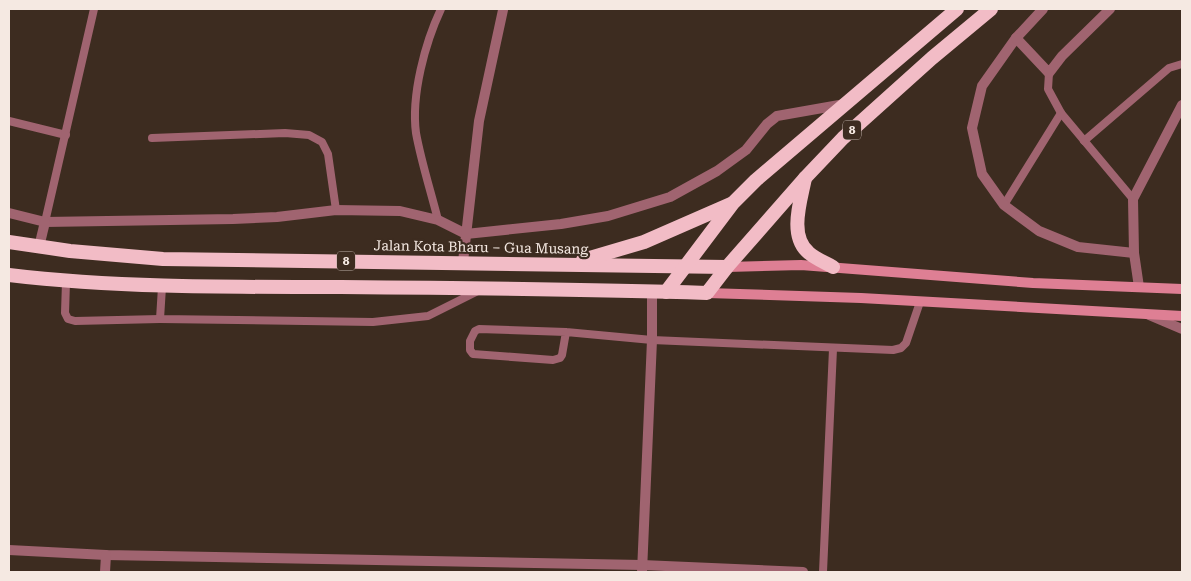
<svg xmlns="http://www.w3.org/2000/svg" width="1191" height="581" font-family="'Roboto Serif',serif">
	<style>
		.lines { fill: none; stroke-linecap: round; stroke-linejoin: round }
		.service { stroke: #a06470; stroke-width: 8 }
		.minor { stroke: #a06470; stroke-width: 10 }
		.secondary { stroke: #de7f94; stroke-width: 10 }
		.trunk { stroke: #f2bcc6; stroke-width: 14 }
		.labels { text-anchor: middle; stroke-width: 4.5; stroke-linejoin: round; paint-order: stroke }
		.shield { fill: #3d2c20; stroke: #beb0a8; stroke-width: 1 }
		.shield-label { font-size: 12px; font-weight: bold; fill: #f5e9e2 }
		.street-label { font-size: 14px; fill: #f5e9e2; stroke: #3d2c20 }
	</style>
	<rect width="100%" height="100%" fill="#3d2c20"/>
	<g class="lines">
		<g class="service">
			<polyline points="1049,73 1048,89 1061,113 1133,199"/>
			<polyline points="9,121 66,135"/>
			<polyline points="152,138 285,133 309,135 322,142 328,154 336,210"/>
			<polyline points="1084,141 1169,68 1182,64"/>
			<polyline points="1004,205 1061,113"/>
			<path d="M438 220C431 192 421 161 416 133 411 95 425 43 441 9"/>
			<polyline points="45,222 94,9"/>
			<polyline points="66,282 65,313 68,319 75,321 160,319"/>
			<polyline points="162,287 160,319 373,322 428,316 478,291"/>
			<polyline points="566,332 562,355 560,358 553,360 473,354 470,350 470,341 475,331 479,329 566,332 652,340 893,350 901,348 906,343 920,302"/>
			<polyline points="823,572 833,349"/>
		</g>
		<g class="minor">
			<polyline points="1043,9 1016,38 982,86 972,128 982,174 1004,205 1039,231 1078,247 1134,253"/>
			<polyline points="1016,38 1049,73 1062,56 1110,9"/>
			<polyline points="9,213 45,222 233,219 277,217 336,210 400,211 438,220 466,234 561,224 608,216 670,197 717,171 746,150 767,124 777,116 845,104"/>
			<polyline points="39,247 45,222"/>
			<polyline points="463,262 479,121 503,10"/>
			<polyline points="1139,287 1134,253 1133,199 1182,105"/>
			<polyline points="1149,315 1182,329"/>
			<polyline points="9,550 106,555 642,565 803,572"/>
			<polyline points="105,572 106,555"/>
			<polyline points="642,572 652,340 652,292"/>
		</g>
		<g class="secondary">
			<polyline points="727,267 801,265 1033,283 1182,289"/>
			<polyline points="707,293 861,298 1182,316"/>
		</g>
		<g class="trunk">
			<path d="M805 178C801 200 788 236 809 253 816 259 826 263 833 267"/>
			<polyline points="9,242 70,251 163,259 727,267"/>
			<polyline points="583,260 644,242 731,204"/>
			<path d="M9 275C119 288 230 287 341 287 463 288 585 289 707 293L727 267 805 178 843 138 932 58 991 9"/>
			<polyline points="666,292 733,203 756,180 957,9"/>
		</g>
	</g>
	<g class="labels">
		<g class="shield">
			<rect x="843" y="120.5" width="18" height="19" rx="4"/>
			<rect x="337" y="251.5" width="18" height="19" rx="4"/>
		</g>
		<g class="shield-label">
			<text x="852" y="134">8</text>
			<text x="346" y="265">8</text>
		</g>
		<g class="street-label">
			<text transform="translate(481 247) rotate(1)" y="5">Jalan Kota Bharu – Gua Musang</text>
		</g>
	</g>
	<rect width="1191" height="581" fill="none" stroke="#f5e9e2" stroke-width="20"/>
</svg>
